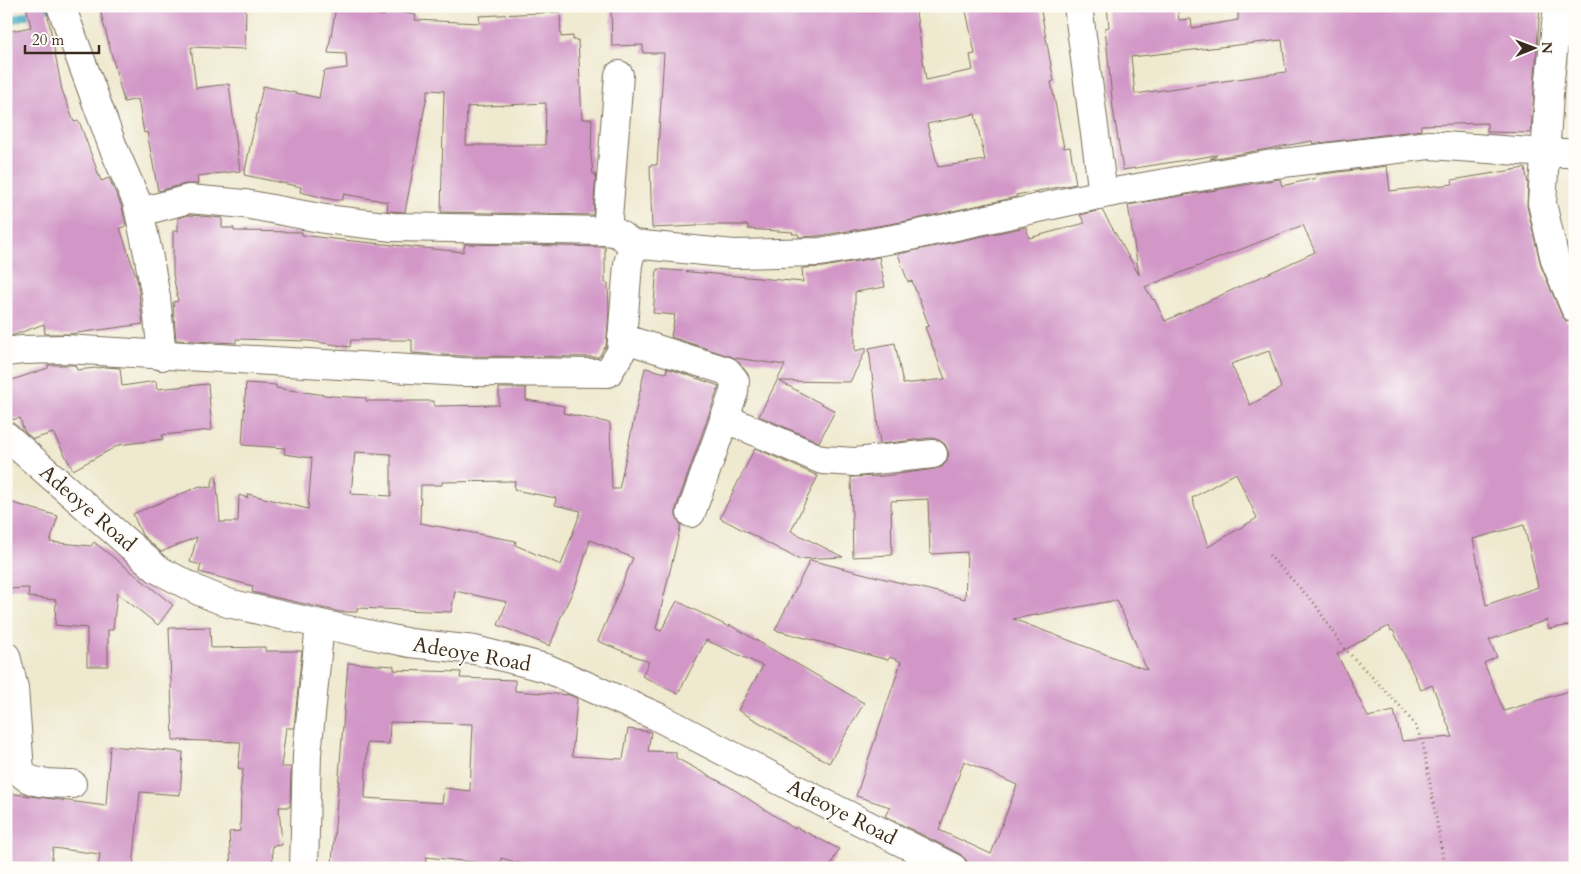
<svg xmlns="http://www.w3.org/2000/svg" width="1581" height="874" font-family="Cardo,serif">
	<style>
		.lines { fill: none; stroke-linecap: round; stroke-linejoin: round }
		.stream { stroke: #3da9bd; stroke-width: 8 }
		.building { fill: #d297c7; fill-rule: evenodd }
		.minor-casing { stroke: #7a6d5c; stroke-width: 30 }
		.path { stroke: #7a6d5c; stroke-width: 3; stroke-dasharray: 1 4; stroke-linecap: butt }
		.minor { stroke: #fff; stroke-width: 28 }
		.labels { text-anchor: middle; stroke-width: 4; stroke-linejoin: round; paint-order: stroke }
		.street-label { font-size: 21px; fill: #3b2a1e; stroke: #fdfcf7 }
	</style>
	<rect width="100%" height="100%" fill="#fdfcf7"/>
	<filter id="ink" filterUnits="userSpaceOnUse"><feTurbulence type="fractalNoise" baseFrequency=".02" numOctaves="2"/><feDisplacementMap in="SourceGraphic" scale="10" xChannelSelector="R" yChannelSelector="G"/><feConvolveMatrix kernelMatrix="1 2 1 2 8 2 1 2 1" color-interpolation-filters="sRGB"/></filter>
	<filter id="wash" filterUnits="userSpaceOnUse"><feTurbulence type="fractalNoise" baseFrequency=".0096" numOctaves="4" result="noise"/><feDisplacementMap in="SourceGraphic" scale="20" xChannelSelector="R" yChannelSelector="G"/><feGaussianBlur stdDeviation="1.12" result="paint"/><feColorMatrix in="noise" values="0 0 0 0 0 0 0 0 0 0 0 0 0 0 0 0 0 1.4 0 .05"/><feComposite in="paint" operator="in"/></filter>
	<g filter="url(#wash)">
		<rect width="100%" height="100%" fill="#efe9cf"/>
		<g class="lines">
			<polyline class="stream" points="6,22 52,6"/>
		</g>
		<g id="blocks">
			<g class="building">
				<polygon points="26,6 46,6 62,90 74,122 79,121 101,181 109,178 122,207 126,226 120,228 137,279 143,324 70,334 45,334 44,324 14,335 6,336 6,32 31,27"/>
				<polygon points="99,6 246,6 245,49 191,47 196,88 229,84 240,171 197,176 198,184 185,184 158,191 147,132 144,133 138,99 124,102"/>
				<path d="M611 6H915L926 80 973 70 970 55 975 54 965 6H1040L1054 81 1051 82 1064 148 1070 147 1076 184 1016 195 1017 197 907 221 818 236 799 237 798 234H792L793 232 748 229V225H697V226L652 228 650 165H657L664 53H643V45L612 46ZM975 114 985 160 938 167 927 124Z"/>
				<path d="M1107 6H1177L1179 20 1191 19 1192 28 1238 20V6H1540L1531 133 1487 132V123L1421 125V130L1313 144 1312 141 1210 159 1217 155 1123 170 1113 109 1105 28 1109 27ZM1282 40 1286 72 1135 94 1131 57Z"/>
				<path d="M336 7 384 16 385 9 416 15 415 20 480 23 479 16 560 12 561 37 573 36V40H578L582 119H592L591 155 593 174 596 175 593 215 441 212 444 91 428 90 405 212 387 211 388 202 344 194 342 200H334L300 192 301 187 244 175 263 86 319 98 324 71 347 68 346 54 328 53ZM546 103 545 145H466L467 107Z"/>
				<path d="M1387 166 1390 191 1453 184 1452 180 1525 168 1528 184 1527 206 1541 266 1561 314 1566 321 1575 323V624L1549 629 1547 620 1489 640 1497 657 1484 663 1504 711 1575 689V868H969L966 860 960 854 885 816 890 807 856 796 901 662 890 657 888 660 775 630 810 560 965 599 967 552 930 554 928 499 891 501 892 555 853 557 851 477 884 476 935 469 942 467 947 461 949 453 945 444 939 440 932 438 880 444 869 348 895 343 903 384 945 379 925 327 929 326 912 281 908 282 898 254 1026 227 1029 238 1085 223 1080 215 1102 210 1139 275 1128 205 1280 179 1282 186 1316 178 1315 175ZM1303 225 1315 252 1165 321 1154 299 1153 300 1145 287ZM1269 351 1281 388 1250 405 1231 364ZM1236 473 1257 518 1208 547 1192 498ZM1524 525 1538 587 1486 605 1473 539ZM1117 600 1147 670 1013 619ZM1389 626 1391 631 1393 630 1421 690 1432 685 1453 737 1402 741 1394 711 1368 717 1337 654ZM964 761 1017 785 991 854 939 830Z"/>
				<polygon points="190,215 222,218 222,228 234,228 234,231 302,232 302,235 333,239 463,252 465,244 605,247 605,283 608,283 609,312 606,347 604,348 599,357 462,356 412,353 412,340 351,340 350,347 310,341 236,339 236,343 176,340 173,302 178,301 173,274 173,231 178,231 178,218"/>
				<polygon points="879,257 885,287 855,292 855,351 867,348 850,382 779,381 835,411 819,442 759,416 785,365 735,358 671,337 675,315 653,313 657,269 803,282 802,268 823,267"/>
				<polygon points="48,365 75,365 77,370 106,367 120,368 122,386 156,381 157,389 208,384 212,430 162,435 163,439 119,445 73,470 53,433 33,439 24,431 20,418 6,421 6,382 48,368"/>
				<path d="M645 368 666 373 667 368 719 386 676 508V516L681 525 656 629 661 631 677 601 729 627 730 625 864 703 829 763 738 710 763 666 706 640 678 694 642 676 649 662 598 641 633 558 590 540 577 582 558 623H559L550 646 498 625 507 602 455 591 451 612 357 608V612H340L252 592 253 586 199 572 201 565 190 562 197 537 161 552 142 535 133 514 200 486 211 488 214 476H216L220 522H238L239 495 247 498 248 494 308 509 312 458 284 454 285 448 242 445 246 383 276 385V388L332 396 366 398V401H434V406L499 405V388H526V400L564 406 563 413 610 423 612 489H619ZM355 452 391 454V496L351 494ZM515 481 514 490 556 498 555 505 581 511 561 565 515 545 516 541 420 523 421 485H442V482Z"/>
				<polygon points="755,448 818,476 791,531 843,557 798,559 720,518"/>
				<polygon points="6,501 58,516 50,542 91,546 94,542 173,605 158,625 117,593 113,630 108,630 108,666 87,666 87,628 55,625 56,600 28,597 29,588 6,589"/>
				<polygon points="210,627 211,648 265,647 265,651 302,651 294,728 286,728 281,767 291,767 290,807 279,807 282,845 272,846 273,868 231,868 229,832 240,831 241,792 240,792 243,769 238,768 241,742 173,740 169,628"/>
				<path d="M348 663 394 666V670L461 672 460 678 515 680V691L570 695 577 699 572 756 623 759 628 729 651 732 648 751 676 752V758L730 787 795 829 796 827 839 849 829 868H537L501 858 500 865 426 857 425 868H346L347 863H332ZM390 722 473 724 470 791 444 788 442 803 365 798 367 743 389 744Z"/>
				<polygon points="110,746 183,752 180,795 140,792 133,868 98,868 100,854 53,848 51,868 6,868 8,793 106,806"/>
			</g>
		</g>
	</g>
	<g filter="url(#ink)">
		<use href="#blocks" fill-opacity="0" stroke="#7a6d5c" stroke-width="1"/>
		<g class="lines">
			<defs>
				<g id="minor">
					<polyline points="61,6 113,147 137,202 148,253 156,297 162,356"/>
					<polyline points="1078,6 1103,194"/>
					<polyline points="1558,6 1550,79 1542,203 1555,260 1575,308"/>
					<polyline points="140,212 189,199 245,204 325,219 393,227 607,231 617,233 633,244 734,254 820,252 910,236 1103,194 1267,165 1429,145 1546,153 1575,153"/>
					<polyline points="607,231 619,75"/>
					<polyline points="622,338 727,371 735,381 734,392 691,513"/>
					<polyline points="6,352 22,350 65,349 462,372 608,373 621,352 628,264 633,244"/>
					<polyline points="724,418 822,460 855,462 933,454"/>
					<polyline points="6,436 157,569 199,591 228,603 320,624 410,643 475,650 546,668 658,717 798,790 953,868"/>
					<path d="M6 656 14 688 20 771C29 786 57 783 72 784"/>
					<polyline points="304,868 307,754 320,624"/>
				</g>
			</defs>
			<use href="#minor" class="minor-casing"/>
			<polyline class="path" points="1269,555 1315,604 1342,646 1401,707 1415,725 1423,744 1445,868"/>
			<use href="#minor" class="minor"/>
		</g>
	</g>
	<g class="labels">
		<g class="street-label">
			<text transform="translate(88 508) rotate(41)" y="7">Adeoye Road</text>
			<text transform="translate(472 654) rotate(10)" y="7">Adeoye Road</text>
			<text transform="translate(842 812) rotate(27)" y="7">Adeoye Road</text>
		</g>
	</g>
	<rect width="1581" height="874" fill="none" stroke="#fdfcf7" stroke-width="25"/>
	<g transform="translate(1534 48) rotate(89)" stroke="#fdfcf7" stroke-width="4" paint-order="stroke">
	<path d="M0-4L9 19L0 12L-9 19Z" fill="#3b2a1e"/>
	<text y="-8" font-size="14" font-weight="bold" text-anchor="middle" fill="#3b2a1e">N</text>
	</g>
	<path d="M25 45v8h74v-8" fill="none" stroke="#3b2a1e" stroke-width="2.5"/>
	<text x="32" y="45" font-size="15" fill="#3b2a1e" stroke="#fdfcf7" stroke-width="4" paint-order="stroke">20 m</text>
</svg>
